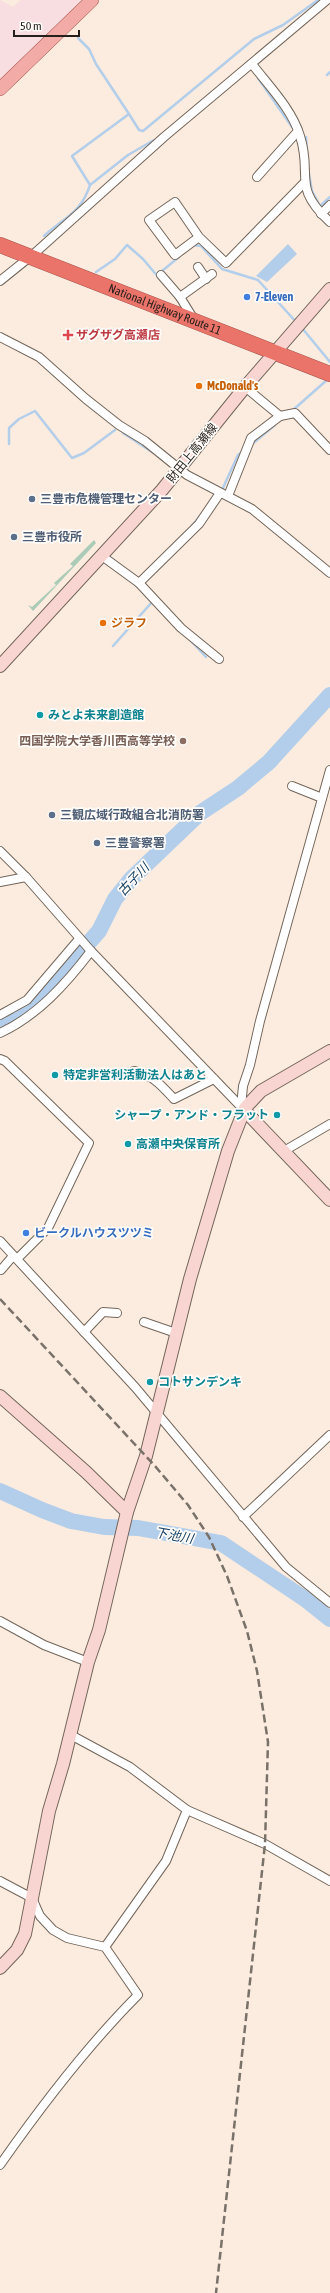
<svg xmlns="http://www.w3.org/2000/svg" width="330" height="2293" font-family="'Asap Condensed','Noto Sans JP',sans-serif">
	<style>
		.commercial { fill: #f8dde1 }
		.green { fill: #aacbb6 }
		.water { fill: #b3ceea }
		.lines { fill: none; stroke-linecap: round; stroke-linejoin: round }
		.stream { stroke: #b3ceea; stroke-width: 2.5 }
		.river { stroke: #b3ceea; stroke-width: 16 }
		.street-casing { stroke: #73665a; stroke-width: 10 }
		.secondary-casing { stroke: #73665a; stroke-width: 14 }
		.primary-casing { stroke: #a5564e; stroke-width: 14 }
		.highway-casing { stroke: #a5564e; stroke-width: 16 }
		.street { stroke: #fff; stroke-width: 8 }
		.secondary { stroke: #f9d5d2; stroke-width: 12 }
		.primary { stroke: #f2aba6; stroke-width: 13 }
		.highway { stroke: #ea736a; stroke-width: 15 }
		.rail { stroke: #7a7169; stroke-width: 2.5; stroke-dasharray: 8 4; stroke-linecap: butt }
		.shop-dot { fill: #3f7fe0; stroke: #fffcf9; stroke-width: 1.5 }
		.health-dot { fill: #e0444e; stroke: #fffcf9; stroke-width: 1.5 }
		.food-dot { fill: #e8710a; stroke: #fffcf9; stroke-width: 1.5 }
		.service-dot { fill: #5c6f8a; stroke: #fffcf9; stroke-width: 1.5 }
		.culture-dot { fill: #0f9aa8; stroke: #fffcf9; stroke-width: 1.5 }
		.education-dot { fill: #8d6e63; stroke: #fffcf9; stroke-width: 1.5 }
		.labels { text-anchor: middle; stroke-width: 3.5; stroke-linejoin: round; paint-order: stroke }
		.shop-label { font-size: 12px; font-weight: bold; fill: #366cbe; stroke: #fffcf9; text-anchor: start }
		.street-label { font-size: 12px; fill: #241f1a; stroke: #fffcf9 }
		.health-label { font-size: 12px; font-weight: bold; fill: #be3a42; stroke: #fffcf9; text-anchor: start }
		.food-label { font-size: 12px; font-weight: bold; fill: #c56008; stroke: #fffcf9; text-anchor: start }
		.service-label { font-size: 12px; font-weight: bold; fill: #4e5e75; stroke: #fffcf9; text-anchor: start }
		.culture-label { font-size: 12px; font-weight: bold; fill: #0d838f; stroke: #fffcf9; text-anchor: start }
		.education-label { font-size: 12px; font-weight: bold; fill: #785e54; stroke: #fffcf9; text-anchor: end }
		.water-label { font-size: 13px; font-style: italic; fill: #163f64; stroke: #fffcf9 }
	</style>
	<rect width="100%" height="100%" fill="#fbecdf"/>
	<polygon class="commercial" points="0,0 13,7 21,0 86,0 0,82"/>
	<polygon class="green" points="94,540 96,543 33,611 28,605 32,607 56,585 54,583 73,566 70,564"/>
	<polygon class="water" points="288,244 297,254 267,282 256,276"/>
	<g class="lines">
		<g class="stream">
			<polyline points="327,75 330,72"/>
			<polyline points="258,78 292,127"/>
			<polyline points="129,114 139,130 143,131 254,39 283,25 318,0"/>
			<polyline points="306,137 307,149"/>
			<polyline points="309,174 312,191 320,206 330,197"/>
			<polyline points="90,185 128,155 154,140"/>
			<path d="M44 236C65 217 81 213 90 185L72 156 129 114 96 64 89 49 78 38"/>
			<polyline points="193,245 201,246 222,269 258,280 297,323"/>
			<polyline points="162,271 179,257"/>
			<polyline points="96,272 115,259 127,245 143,259 159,278"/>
			<polyline points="302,328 330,362"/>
			<polyline points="293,410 328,379"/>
			<polyline points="123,433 152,452"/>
			<polyline points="9,444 9,428 19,419 35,411 72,458 84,453 115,430"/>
			<polyline points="251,445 275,425"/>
			<polyline points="222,490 238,455 243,451"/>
			<polyline points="191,527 203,512"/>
			<polyline points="191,641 206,657"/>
			<polyline points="113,646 153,601"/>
		</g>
		<g class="river">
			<polyline points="0,1023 23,1012 42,996 99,931 115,899 131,879 200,813 238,788 269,762 330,695"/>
			<polyline points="0,1491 42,1510 71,1521 104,1527 138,1528 221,1543 305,1599 330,1619"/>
		</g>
		<defs>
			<g id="street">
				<path d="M252 64C268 85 292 109 300 136 313 176 291 186 330 222"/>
				<polyline points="257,177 298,131"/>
				<polyline points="321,214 330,205"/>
				<polyline points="199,237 175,255 149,220 175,202 199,237 226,263 304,183"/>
				<polyline points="198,267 206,279"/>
				<polyline points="161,275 180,297 193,318"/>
				<polyline points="0,281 36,252 164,137 327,0"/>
				<polyline points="180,297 212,274"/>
				<polyline points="0,337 39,357 86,399 119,425 145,441 187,475 252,509 330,573"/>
				<polyline points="280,416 295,413 330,450"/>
				<polyline points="228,496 251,438 280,416 245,387"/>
				<polyline points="102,556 139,583 181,628 219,659"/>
				<polyline points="139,583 199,524 220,493"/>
				<polyline points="292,786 322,798"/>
				<polyline points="0,851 26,877 91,951 246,1112"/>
				<polyline points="0,882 26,877"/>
				<polyline points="0,1015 27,1000 79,939"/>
				<path d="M0 1033C37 1016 66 984 91 951"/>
				<polyline points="0,1059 5,1061 89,1143 48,1228 17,1259"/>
				<path d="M134 1071C153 1075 161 1085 174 1099L214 1079"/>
				<polyline points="241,1107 243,1086 250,1065 260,1021 330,770"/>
				<polyline points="284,1151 330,1124"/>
				<polyline points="0,1241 135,1387 286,1567 330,1603"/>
				<polyline points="1,1270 13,1256"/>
				<polyline points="144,1322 176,1333"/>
				<polyline points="84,1332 103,1312 117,1313"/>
				<polyline points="243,1517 330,1435"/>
				<polyline points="0,1621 44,1645 88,1662"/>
				<polyline points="69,1734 130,1767 187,1810 265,1844 330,1881"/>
				<path d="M0 1881 32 1898 40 1916 53 1930 67 1938 105 1947 138 1995C86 2047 42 2105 0 2165"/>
				<polyline points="105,1947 166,1861 187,1810"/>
			</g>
			<g id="secondary">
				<polyline points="0,666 162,490 245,387 330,289"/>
				<polyline points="248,1114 330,1200"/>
				<polyline points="0,1396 86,1472 127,1512"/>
				<polyline points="0,1968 17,1950 25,1934 49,1811 63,1764 88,1662 99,1630 127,1512 146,1456 190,1279 228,1151 245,1108 261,1091 330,1051"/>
			</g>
			<polyline id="primary" points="0,89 92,0"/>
			<g id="highway">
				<path id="s1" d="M0 245 330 374"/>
			</g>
		</defs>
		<use href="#street" class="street-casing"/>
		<use href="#secondary" class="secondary-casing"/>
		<use href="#primary" class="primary-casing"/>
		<use href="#highway" class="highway-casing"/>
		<use href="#street" class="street"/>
		<use href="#secondary" class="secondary"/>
		<use href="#primary" class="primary"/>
		<use href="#highway" class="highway"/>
		<polyline class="rail" points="0,1299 155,1466 188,1505 209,1537 227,1576 247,1631 257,1671 268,1742 265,1844 216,2293"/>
	</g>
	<g class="shop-dot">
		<circle cx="247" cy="297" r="4"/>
		<circle cx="26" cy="1233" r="4"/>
	</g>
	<path class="health-dot" d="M66 329h4v4h4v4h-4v4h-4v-4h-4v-4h4z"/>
	<g class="food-dot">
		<circle cx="199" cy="386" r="4"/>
		<circle cx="103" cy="623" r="4"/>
	</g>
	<g class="service-dot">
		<circle cx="32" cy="499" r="4"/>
		<circle cx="14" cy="537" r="4"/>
		<circle cx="52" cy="815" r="4"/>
		<circle cx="97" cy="843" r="4"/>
	</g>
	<g class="culture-dot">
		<circle cx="40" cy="715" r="4"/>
		<circle cx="55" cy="1075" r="4"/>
		<circle cx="277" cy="1115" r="4"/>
		<circle cx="128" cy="1144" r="4"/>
		<circle cx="150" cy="1382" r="4"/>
	</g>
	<circle class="education-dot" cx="183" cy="741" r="4"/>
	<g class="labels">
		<g class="shop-label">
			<text x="255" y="301">7-Eleven</text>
			<text x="34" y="1237">ビークルハウスツツミ</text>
		</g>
		<g class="street-label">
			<text dy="4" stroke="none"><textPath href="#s1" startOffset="177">National Highway Route 11</textPath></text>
			<text transform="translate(192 453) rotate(-51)" y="4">財田上高瀬線</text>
		</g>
		<g class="health-label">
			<text x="76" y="339">ザグザグ高瀬店</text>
		</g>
		<g class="food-label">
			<text x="207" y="390">McDonald's</text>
			<text x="111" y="627">ジラフ</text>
		</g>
		<g class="service-label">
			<text x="40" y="503">三豊市危機管理センター</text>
			<text x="22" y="541">三豊市役所</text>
			<text x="60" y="819">三観広域行政組合北消防署</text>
			<text x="105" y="847">三豊警察署</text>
		</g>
		<g class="culture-label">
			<text x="48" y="719">みとよ未来創造館</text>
			<text x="63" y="1079">特定非営利活動法人はあと</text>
			<text x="269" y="1119" text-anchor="end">シャープ・アンド・フラット</text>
			<text x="136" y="1148">高瀬中央保育所</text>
			<text x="158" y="1386">コトサンデンキ</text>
		</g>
		<g class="education-label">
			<text x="175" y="745">四国学院大学香川西高等学校</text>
		</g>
		<g class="water-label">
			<text transform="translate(133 879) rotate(-47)" y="5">古子川</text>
			<text transform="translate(174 1535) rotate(10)" y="5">下池川</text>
		</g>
	</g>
	<path d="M14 30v6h65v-6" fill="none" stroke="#241f1a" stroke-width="2"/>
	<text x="20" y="30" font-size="12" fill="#241f1a" stroke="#fffcf9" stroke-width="3" paint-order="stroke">50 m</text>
</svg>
